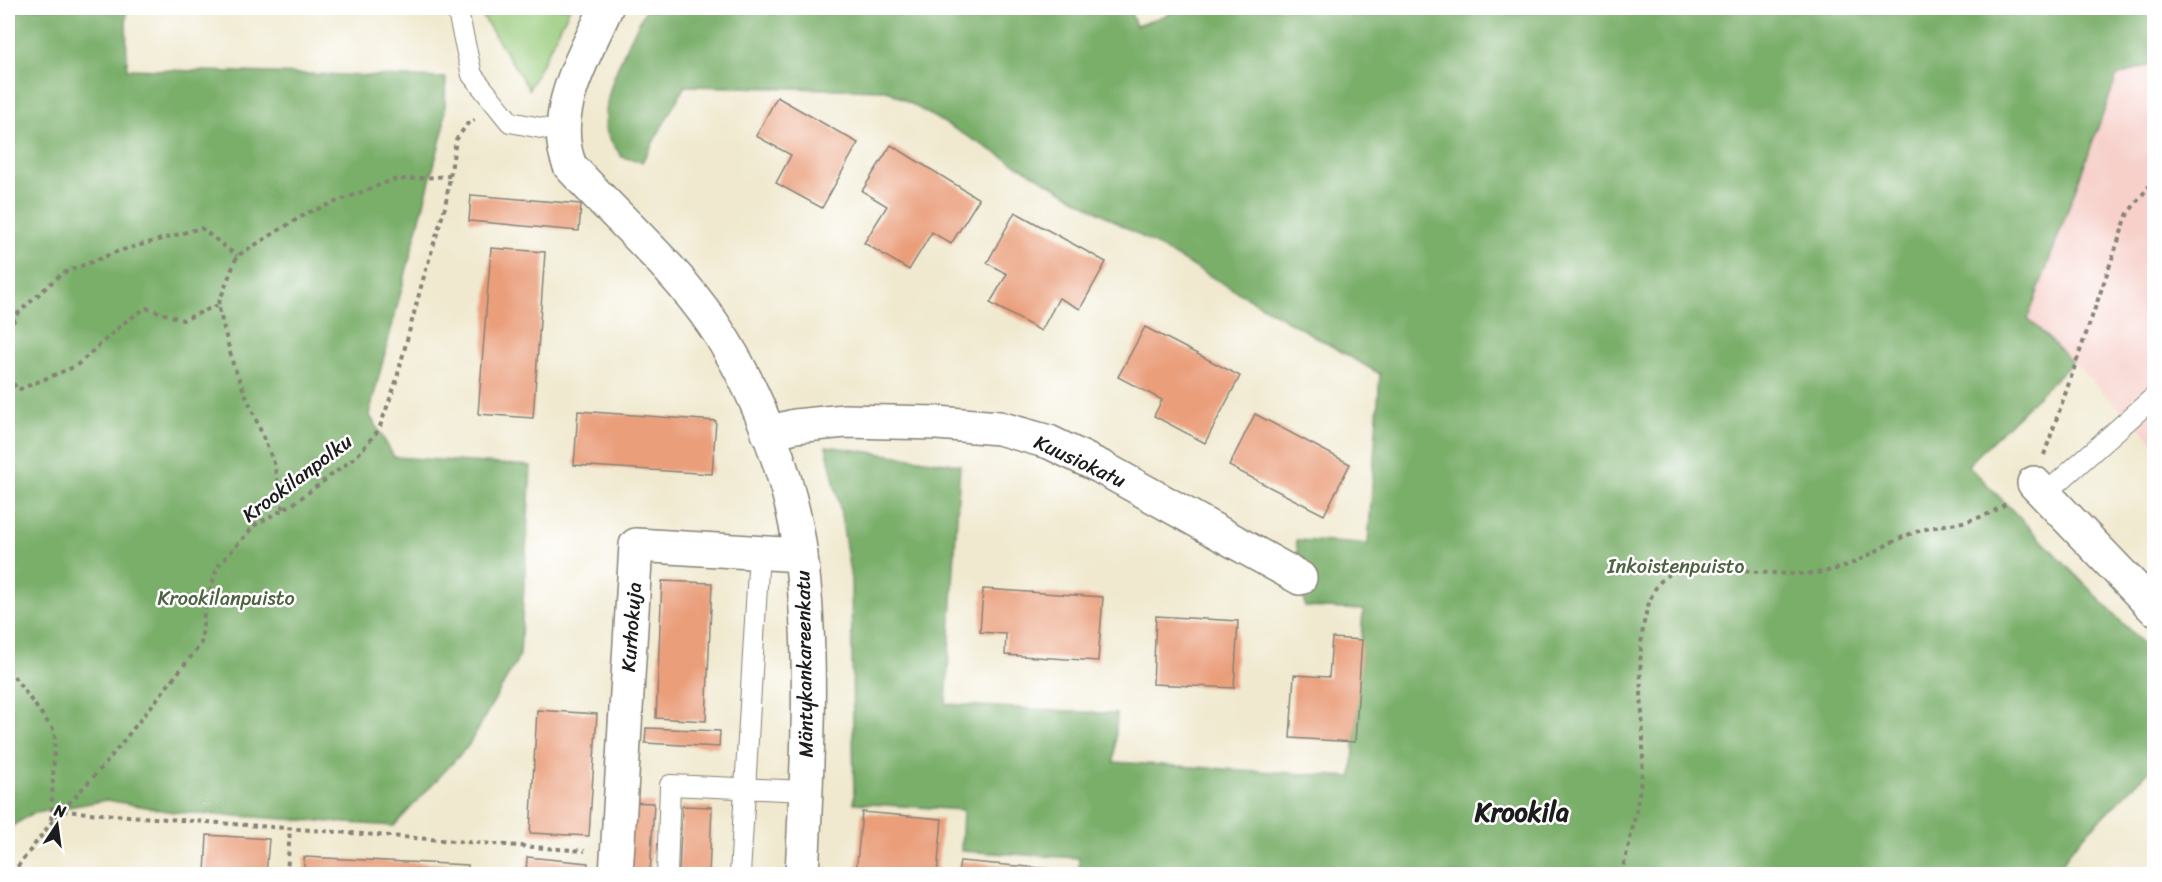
<svg xmlns="http://www.w3.org/2000/svg" width="2162" height="882" font-family="Sriracha,sans-serif">
	<style>
		.built { fill: #f7d0ca }
		.green { fill: #99cb7b; stroke: #5a744c; stroke-width: 1.5 }
		.forest { fill: #7aaf6b; stroke: #4b6644; stroke-width: 1.5 }
		.building { fill: #ea9e7a }
		.lines { fill: none; stroke-linecap: round; stroke-linejoin: round }
		.lane-casing { stroke: #868276; stroke-width: 22 }
		.street-casing { stroke: #868276; stroke-width: 36 }
		.path { stroke: #868276; stroke-width: 4; stroke-dasharray: 4.5 4.5; stroke-linecap: butt }
		.lane { stroke: #fff; stroke-width: 20 }
		.street { stroke: #fff; stroke-width: 33 }
		.labels { text-anchor: middle; stroke-width: 5; stroke-linejoin: round; paint-order: stroke }
		.street-label { font-size: 20px; fill: #1c1c1c; stroke: #fff }
		.park-label { font-size: 20px; fill: #4e6242; stroke: #fff }
		.district-label { font-size: 26px; font-weight: bold; fill: #1c1c1c; stroke: #fff }
	</style>
	<rect width="100%" height="100%" fill="#fff"/>
	<filter id="ink" filterUnits="userSpaceOnUse"><feTurbulence type="fractalNoise" baseFrequency=".0167" numOctaves="2"/><feDisplacementMap in="SourceGraphic" scale="12" xChannelSelector="R" yChannelSelector="G"/><feConvolveMatrix kernelMatrix="1 2 1 2 8 2 1 2 1" color-interpolation-filters="sRGB"/></filter>
	<filter id="wash" filterUnits="userSpaceOnUse"><feTurbulence type="fractalNoise" baseFrequency=".008" numOctaves="4" result="noise"/><feDisplacementMap in="SourceGraphic" scale="24" xChannelSelector="R" yChannelSelector="G"/><feGaussianBlur stdDeviation="1.35" result="paint"/><feColorMatrix in="noise" values="0 0 0 0 0 0 0 0 0 0 0 0 0 0 0 0 0 1.4 0 .05"/><feComposite in="paint" operator="in"/></filter>
	<g filter="url(#wash)">
		<rect width="100%" height="100%" fill="#f0e9cf"/>
		<polygon class="built" points="2154,63 2154,442 1873,165"/>
		<polygon class="green" points="479,8 570,8 529,89 481,14"/>
		<g class="forest">
			<polygon points="8,8 126,8 127,69 446,78 444,127 369,414 394,457 531,466 520,655 468,746 394,826 173,812 107,800 31,814 8,829"/>
			<path d="M646 8H1129L1136 26 1186 8H2154V63L2117 76 2028 318 2072 362 1968 465 2154 655V766L2072 848 2056 874H1079V858L961 851 963 810 854 803 851 580 840 508 826 446 960 465 946 704 1117 714 1114 762 1352 777 1363 610 1305 607 1296 540 1368 544 1380 374 887 90 685 86 642 162 622 157C617 149 607 138 606 129 602 87 629 44 646 8Z"/>
		</g>
		<g id="blocks">
			<g class="building">
				<polygon points="777,97 858,143 822,208 776,183 791,155 756,136"/>
				<polygon points="891,145 979,199 951,244 932,232 909,270 864,243 887,206 862,191"/>
				<polygon points="471,195 581,204 579,231 469,221"/>
				<polygon points="1015,212 1106,262 1080,309 1059,298 1041,331 990,303 1007,274 987,263"/>
				<polygon points="491,248 545,252 533,418 478,414"/>
				<polygon points="1145,327 1240,376 1205,443 1154,416 1162,400 1118,377"/>
				<polygon points="578,411 716,421 712,474 574,465"/>
				<polygon points="1255,414 1350,464 1324,515 1229,466"/>
				<polygon points="662,581 712,583 706,721 656,718"/>
				<polygon points="983,589 1103,597 1098,661 1005,655 1006,634 980,632"/>
				<polygon points="1156,616 1238,621 1234,688 1153,684"/>
				<polygon points="1332,638 1362,640 1355,742 1290,738 1294,675 1329,677"/>
				<polygon points="537,710 597,714 589,836 530,833"/>
				<polygon points="646,728 720,731 719,747 645,743"/>
				<polygon points="625,802 654,803 650,874 621,874"/>
				<polygon points="682,806 712,807 709,874 679,874"/>
				<polygon points="862,812 942,819 937,874 856,873"/>
				<polygon points="207,835 269,839 266,874 205,874"/>
				<polygon points="304,857 468,865 468,874 304,874"/>
				<polygon points="527,857 588,863 587,874 526,874"/>
				<polygon points="960,861 1052,869 1052,874 958,874"/>
			</g>
		</g>
	</g>
	<g filter="url(#ink)">
		<use href="#blocks" fill-opacity="0" stroke="#868276" stroke-width="1.5"/>
		<g class="lines">
			<defs>
				<g id="lane">
					<polyline points="457,8 472,75 510,122 562,132"/>
					<polyline points="2045,494 2154,397"/>
					<polyline points="667,874 670,785 806,791"/>
					<polyline points="740,874 759,553"/>
				</g>
				<g id="street">
					<path d="M606 8C585 56 548 113 570 166 618 219 673 265 713 324 756 387 792 481 801 557 814 657 807 773 802 874"/>
					<polyline points="768,433 795,426 845,421 937,423 999,428 1049,442 1101,467 1300,578"/>
					<polyline points="2034,483 2154,608"/>
					<polyline points="616,874 636,545 801,555"/>
				</g>
			</defs>
			<use href="#lane" class="lane-casing"/>
			<use href="#street" class="street-casing"/>
			<g class="path">
				<polyline points="8,340 15,316 61,274 119,251 201,228 237,256"/>
				<polyline points="8,376 18,390 76,366 125,322 146,308 183,320 218,305"/>
				<polyline points="2044,455 2128,213 2154,180"/>
				<polyline points="283,509 274,463 233,364 218,305 237,256 307,213 393,180 450,176"/>
				<polyline points="8,669 55,732 51,823"/>
				<polyline points="63,811 585,851"/>
				<polyline points="12,874 51,823 105,764 201,644 204,614 217,567 255,525 293,504 357,456 379,429 395,385 422,283 445,207 456,140 468,123 475,120"/>
				<polyline points="287,874 290,828"/>
				<path d="M1621 874C1630 844 1643 785 1643 754 1644 702 1632 644 1652 595 1672 548 1737 573 1773 573 1790 574 1815 575 1832 570 1859 564 1884 544 1910 534 1947 520 1973 528 2008 502"/>
			</g>
			<use href="#lane" class="lane"/>
			<use href="#street" class="street"/>
		</g>
	</g>
	<g class="labels">
		<g class="street-label">
			<text transform="translate(1080 461) rotate(25)" y="7">Kuusiokatu</text>
			<text transform="translate(297 478) rotate(-37)" y="7">Krookilanpolku</text>
			<text transform="translate(631 627) rotate(-86)" y="7">Kurhokuja</text>
			<text transform="translate(804 664) rotate(-91)" y="7">Mäntykankareenkatu</text>
		</g>
		<g class="park-label">
			<text x="1676" y="573">Inkoistenpuisto</text>
			<text x="226" y="605">Krookilanpuisto</text>
		</g>
		<g class="district-label">
			<text x="1522" y="821">Krookila</text>
		</g>
	</g>
	<rect width="2162" height="882" fill="none" stroke="#fff" stroke-width="30"/>
	<g transform="translate(57 825) rotate(13)" stroke="#ffffff" stroke-width="4.5" paint-order="stroke">
	<path d="M0-4.5L10 22L0 15L-10 22Z" fill="#1c1c1c"/>
	<text y="-9" font-size="16" font-weight="bold" text-anchor="middle" fill="#1c1c1c">N</text>
	</g>
</svg>
